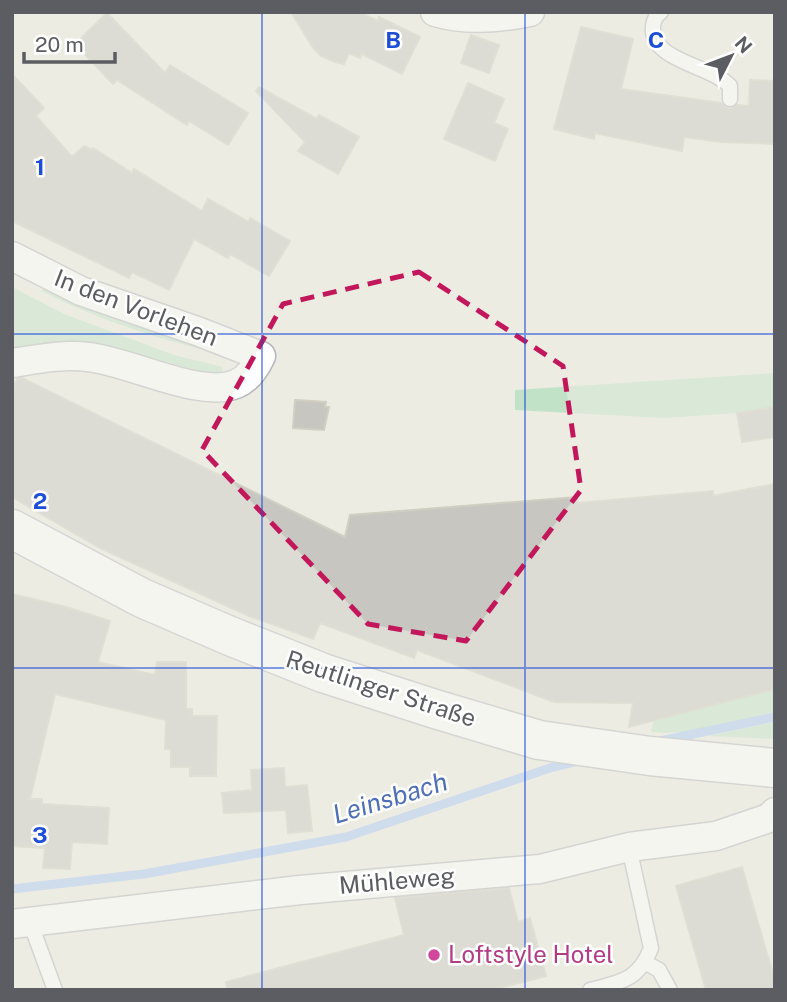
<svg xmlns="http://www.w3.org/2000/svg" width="787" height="1002" font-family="'Public Sans',sans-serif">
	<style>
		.green { fill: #c2e2c7 }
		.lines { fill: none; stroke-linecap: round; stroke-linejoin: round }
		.stream { stroke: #a9c8f6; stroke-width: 9 }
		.building { fill: #c8c6c0; stroke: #d1cec2; stroke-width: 2 }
		.lane-casing { stroke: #b6b7bc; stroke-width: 17 }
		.street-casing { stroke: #b6b7bc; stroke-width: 31 }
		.secondary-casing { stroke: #b9bac0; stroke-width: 41 }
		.lane { stroke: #fff; stroke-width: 14 }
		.street { stroke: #fff; stroke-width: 28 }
		.secondary { stroke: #fff; stroke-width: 38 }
		.marked { fill: none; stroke: #c2185b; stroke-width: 5; stroke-dasharray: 14 9; stroke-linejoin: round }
		.grid { fill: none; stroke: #1d4ed8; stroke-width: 2; stroke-opacity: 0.55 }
		.hotel-dot { fill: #d1479c; stroke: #fff; stroke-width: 2.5 }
		.labels { text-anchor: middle; stroke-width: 5; stroke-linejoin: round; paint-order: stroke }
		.street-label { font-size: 24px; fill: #5b5d62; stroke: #fff }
		.hotel-label { font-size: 24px; fill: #b23c85; stroke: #fff; text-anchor: start }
		.water-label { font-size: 26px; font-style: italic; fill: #4f70b7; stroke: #fff }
		.grid-label { font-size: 23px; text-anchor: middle; font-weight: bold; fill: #1d4ed8; stroke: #fff; stroke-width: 5; stroke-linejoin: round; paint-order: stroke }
	</style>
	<rect width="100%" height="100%" fill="#ecece3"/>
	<g class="green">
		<polygon points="12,287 64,314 174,355 223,367 220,376 12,352"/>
		<path d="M44 287 224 354C168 343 93 318 42 291Z"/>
		<polygon points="775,373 775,407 737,413 664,418 515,410 515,390"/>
		<path d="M775 689V713C735 722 692 736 651 732L654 720Z"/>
		<polygon points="775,722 775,739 708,736"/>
	</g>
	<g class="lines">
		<g class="stream">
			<polyline points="660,741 775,717"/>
			<polyline points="12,889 144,874 346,837 553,767 578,761"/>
		</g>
	</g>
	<g class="building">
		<polygon points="291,12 359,12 378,21 379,17 420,37 402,74 362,54 360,58 349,53 344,64 335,62 321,56 314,49"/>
		<polygon points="107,13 165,73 170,65 248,113 228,145 189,121 187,125 117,80 113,84 75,44"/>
		<polygon points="581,27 633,39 621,89 721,103 725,107 731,109 737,105 749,106 750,80 775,81 775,144 721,142 684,137 682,151 595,133 594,139 554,129"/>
		<polygon points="471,35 499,45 489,73 461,63"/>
		<polygon points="12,74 44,108 36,116 72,157 84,146 92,150 93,148 132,173 134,169 202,211 208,199 249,222 250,218 290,241 269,276 230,254 228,258 194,239 169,290 132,272 129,278 12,221"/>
		<polygon points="468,83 504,99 494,123 508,129 495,161 444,139"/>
		<polygon points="259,87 317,119 319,115 359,137 338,174 298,151 305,142 256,91"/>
		<polygon points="22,378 345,537 350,515 577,497 577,503 713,491 713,496 775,484 775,689 629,727 633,703 554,702 417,650 414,658 320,623 313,639 249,616 100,548 12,497 12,390 17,379"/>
		<polygon points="295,400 326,402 325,407 329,407 324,430 293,428"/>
		<polygon points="775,407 775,437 742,442 737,413"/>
		<polygon points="12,594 66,607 110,621 98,662 155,675 157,662 186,662 186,709 192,709 192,716 217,716 216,776 190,776 190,767 171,767 171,749 165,749 166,720 55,694 30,799 42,799 42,804 109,808 107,844 72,842 70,869 43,868 45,848 12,846"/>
		<polygon points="284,768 285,787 307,785 312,831 288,833 286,810 224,813 222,793 252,790 251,770"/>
		<polygon points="742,867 775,981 775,990 706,990 676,886"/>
		<polygon points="509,888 518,922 530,918 546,976 492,990 227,990 226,982 404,935 395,898"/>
	</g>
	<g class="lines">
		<defs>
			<g id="lane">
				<path d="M661 12C656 16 654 19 653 26 649 61 711 65 730 86V99"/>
				<polyline points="30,922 55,990"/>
				<polyline points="646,963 659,970 670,990"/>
				<path d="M590 990C621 982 639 980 651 948L629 847"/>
			</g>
			<g id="street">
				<path d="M435 12C465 21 500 18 530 12"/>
				<path d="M12 256 81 291 197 331 261 356C256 367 248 379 236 384 200 399 129 361 88 357 62 354 38 359 12 363"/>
				<polyline points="12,924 300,890 540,869 629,847 716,836 769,818 775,812"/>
			</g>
			<polyline id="secondary" points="12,529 142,598 230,636 323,673 435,709 539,740 650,756 775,768"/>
		</defs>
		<use href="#lane" class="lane-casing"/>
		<use href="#street" class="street-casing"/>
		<use href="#secondary" class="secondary-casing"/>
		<use href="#lane" class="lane"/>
		<use href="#street" class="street"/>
		<use href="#secondary" class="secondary"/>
	</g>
	<path d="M0 0H787V1002H0ZM419 272 563 366 581 490 466 641 368 624 202 450 283 304Z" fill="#ecece3" fill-opacity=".55" fill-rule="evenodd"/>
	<path class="marked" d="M419 272 563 366 581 490 466 641 368 624 202 450 283 304Z"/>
	<path class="grid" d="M262 12V990M525 12V990M12 334H775M12 668H775"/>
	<circle class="hotel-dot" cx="434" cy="955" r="7"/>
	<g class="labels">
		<g class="street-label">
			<text transform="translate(136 308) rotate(21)" y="8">In den Vorlehen</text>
			<text transform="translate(381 689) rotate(18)" y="8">Reutlinger Straße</text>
			<text transform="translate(397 881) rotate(-5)" y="8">Mühleweg</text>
		</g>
		<g class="hotel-label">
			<text x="448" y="963">Loftstyle Hotel</text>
		</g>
		<g class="water-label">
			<text transform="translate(390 798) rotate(-17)" y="9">Leinsbach</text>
		</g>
	</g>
	<g class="grid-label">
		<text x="393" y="48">B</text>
		<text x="656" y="48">C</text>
		<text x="40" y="175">1</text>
		<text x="40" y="509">2</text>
		<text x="40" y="843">3</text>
	</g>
	<rect width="787" height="1002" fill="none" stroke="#5b5d62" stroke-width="28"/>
	<g transform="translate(731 56) rotate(48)" stroke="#ffffff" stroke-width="5" paint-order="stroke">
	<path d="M0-5L12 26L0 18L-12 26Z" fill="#5b5d62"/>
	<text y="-10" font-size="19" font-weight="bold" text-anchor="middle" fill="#5b5d62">N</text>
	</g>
	<path d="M24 52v10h91v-10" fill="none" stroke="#5b5d62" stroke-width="3.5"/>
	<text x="35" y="52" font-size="21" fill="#5b5d62" stroke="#ffffff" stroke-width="5" paint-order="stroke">20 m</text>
</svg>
